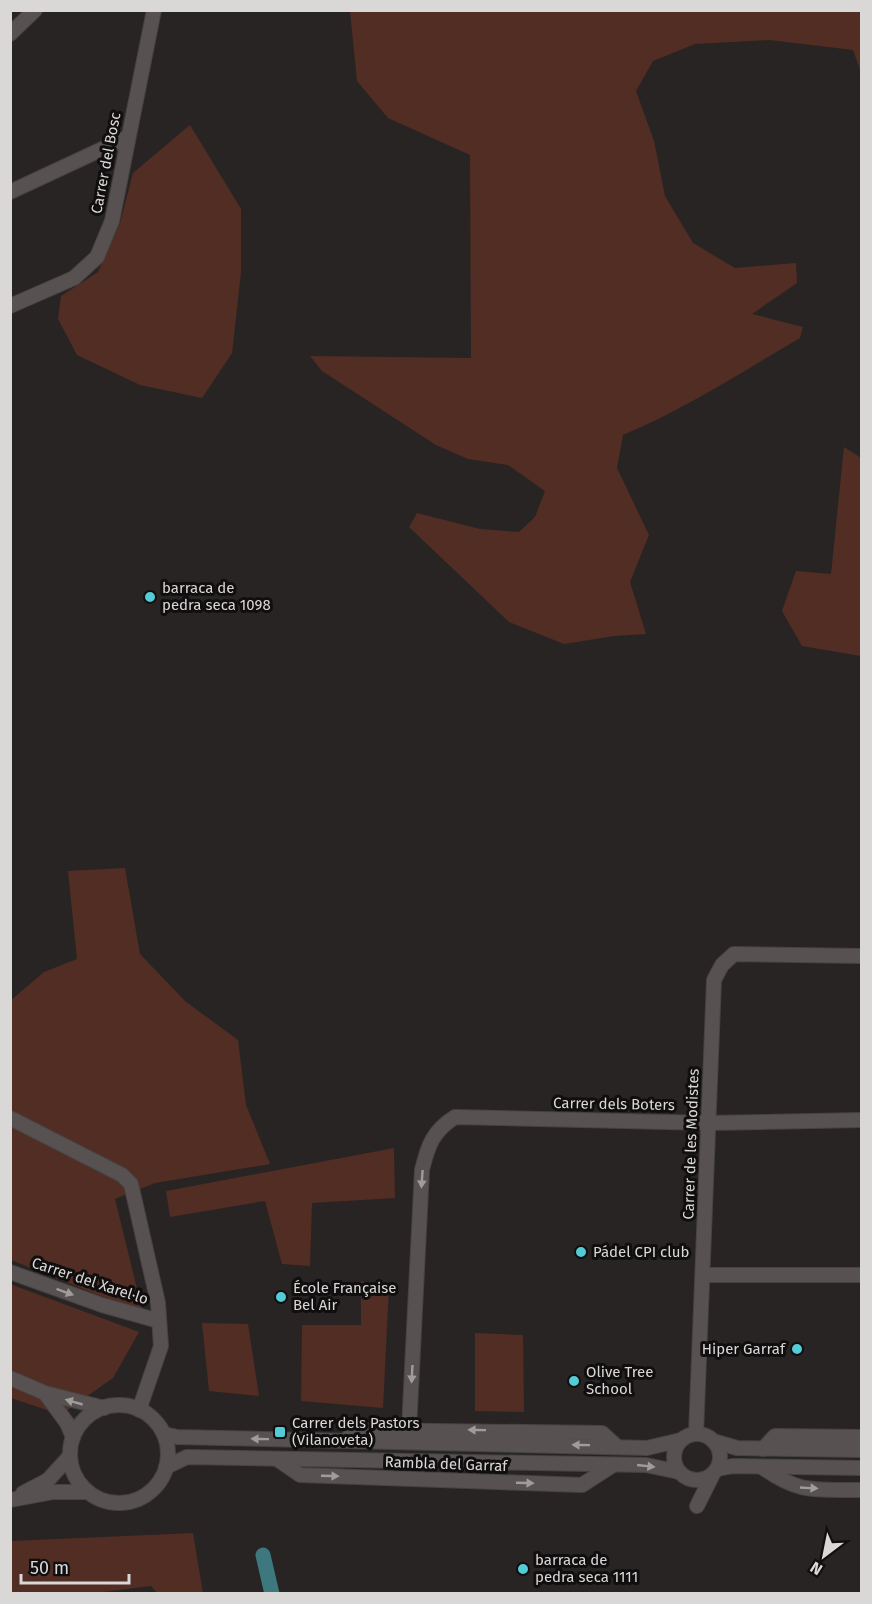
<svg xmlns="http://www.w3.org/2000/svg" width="872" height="1604" font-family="'Fira Sans',sans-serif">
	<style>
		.green { fill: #522d23 }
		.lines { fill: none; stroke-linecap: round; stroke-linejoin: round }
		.canal { stroke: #3c787d; stroke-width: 15 }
		.minor-casing { stroke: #454342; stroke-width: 16 }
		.minor { stroke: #575251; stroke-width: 14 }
		.oneway { fill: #9f9c9b }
		.poi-dot { fill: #52ccd6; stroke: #100e0e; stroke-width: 2 }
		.labels { text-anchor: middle; stroke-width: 6; stroke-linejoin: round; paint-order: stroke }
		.street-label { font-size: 15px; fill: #dad8d7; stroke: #100e0e }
		.poi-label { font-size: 15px; fill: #dad8d7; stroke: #100e0e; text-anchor: start }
	</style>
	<rect width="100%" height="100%" fill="#282424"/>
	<g class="green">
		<path d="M350 11H861V72L853 50 769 40 695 44 653 61 636 91 654 141 665 196 693 243 735 268 796 263 797 283 752 314 803 327 800 338C742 372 685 409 623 435L617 468 649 535 630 582 646 634 614 636 564 644 509 622 409 527 417 513 480 529 519 532 535 517 545 491 508 465 468 459 436 445 322 371 310 356 471 358 470 155 388 118 357 81Z"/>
		<polygon points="190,125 241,209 241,272 232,353 202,398 140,385 77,355 58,319 61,296 98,272 120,223 133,173"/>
		<polygon points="844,447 861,458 861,656 802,646 782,611 796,571 831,574"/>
		<polygon points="125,868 140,954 185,1001 238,1040 246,1105 270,1164 155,1183 115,1199 143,1313 11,1260 10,1001 44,972 77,959 68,871"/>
		<polygon points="394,1148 395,1198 312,1203 310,1266 282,1264 265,1201 170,1217 166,1191"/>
		<polygon points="361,1281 389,1287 383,1408 301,1401 302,1325 361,1325"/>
		<polygon points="10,1284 139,1332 113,1378 66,1411 50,1411 11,1398"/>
		<polygon points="202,1323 248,1324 259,1396 209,1391"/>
		<polygon points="475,1333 523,1335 524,1412 475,1411"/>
		<polygon points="193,1533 203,1593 157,1593 151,1586 87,1594 11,1593 11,1541"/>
	</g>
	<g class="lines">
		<polyline class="canal" points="263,1555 272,1594"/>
		<defs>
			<g id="minor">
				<polyline points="10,34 35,10"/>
				<polyline points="10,192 128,137"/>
				<polyline points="10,306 74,278 97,257 112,221 154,10"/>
				<polyline points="10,1118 122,1175 131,1184 158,1303 161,1346 139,1410"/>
				<polyline points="10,1272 102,1305 159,1321"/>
				<polyline points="703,1275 862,1275"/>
				<polyline points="10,1378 45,1393 104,1408"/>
				<polyline points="45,1393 67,1423 73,1437"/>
				<circle cx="119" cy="1454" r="49"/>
				<path d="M409 1429 422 1170C428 1145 433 1131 455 1117L708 1123 862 1120"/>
				<circle cx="697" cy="1457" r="23"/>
				<polyline points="164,1434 177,1437 647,1448 681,1440"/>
				<polyline points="696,1434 714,980 722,965 734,954 862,956"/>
				<polyline points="346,1440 356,1430 602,1433 615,1445"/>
				<polyline points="713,1441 737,1448 862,1450"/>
				<polyline points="763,1449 775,1436 862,1437"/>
				<polyline points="277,1459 300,1475 582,1485 613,1465"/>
				<polyline points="166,1467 187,1457 646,1465 679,1472"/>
				<path d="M762 1467C800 1495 817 1489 862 1490"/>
				<polyline points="717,1469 733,1466 862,1468"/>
				<polyline points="23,1493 48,1480 70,1456"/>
				<polyline points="10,1500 53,1492 88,1492"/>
				<polyline points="697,1506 712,1476"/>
			</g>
		</defs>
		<use href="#minor" class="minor-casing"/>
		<use href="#minor" class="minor"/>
	</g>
	<defs><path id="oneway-solid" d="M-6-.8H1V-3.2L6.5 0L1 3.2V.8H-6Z" transform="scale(1.5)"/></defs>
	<g class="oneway">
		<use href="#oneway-solid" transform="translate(422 1179) rotate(94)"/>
		<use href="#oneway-solid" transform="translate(65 1292) rotate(20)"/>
		<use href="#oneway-solid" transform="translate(412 1374) rotate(93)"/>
		<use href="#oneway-solid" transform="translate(74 1402) rotate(-164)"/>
		<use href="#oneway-solid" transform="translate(477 1430) rotate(-179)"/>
		<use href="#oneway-solid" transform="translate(260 1439) rotate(-179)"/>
		<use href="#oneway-solid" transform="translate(581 1445) rotate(-179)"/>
		<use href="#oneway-solid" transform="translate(646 1466) rotate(6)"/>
		<use href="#oneway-solid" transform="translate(330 1476) rotate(2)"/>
		<use href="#oneway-solid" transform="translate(525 1483) rotate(2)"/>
		<use href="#oneway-solid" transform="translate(809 1488) rotate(3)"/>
	</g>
	<g class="poi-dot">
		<circle cx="150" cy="597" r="6"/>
		<circle cx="581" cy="1252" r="6"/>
		<circle cx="281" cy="1297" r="6"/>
		<circle cx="797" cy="1349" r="6"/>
		<circle cx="574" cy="1381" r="6"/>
		<rect x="274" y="1426" width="12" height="12" rx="3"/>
		<circle cx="523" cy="1569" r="6"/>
	</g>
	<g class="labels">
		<g class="street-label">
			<text transform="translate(106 163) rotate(-79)" y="5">Carrer del Bosc</text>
			<text transform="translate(614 1104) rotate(1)" y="5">Carrer dels Boters</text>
			<text transform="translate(691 1144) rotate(-88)" y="5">Carrer de les Modistes</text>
			<text transform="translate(90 1281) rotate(18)" y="5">Carrer del Xarel·lo</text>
			<text transform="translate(446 1464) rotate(2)" y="5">Rambla del Garraf</text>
		</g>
		<g class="poi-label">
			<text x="162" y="593">barraca de<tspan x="162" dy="17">pedra seca 1098</tspan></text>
			<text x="593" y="1257">Pádel CPI club</text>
			<text x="293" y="1293">École Française<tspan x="293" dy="17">Bel Air</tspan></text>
			<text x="785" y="1354" text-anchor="end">Hiper Garraf</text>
			<text x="586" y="1377">Olive Tree<tspan x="586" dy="17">School</tspan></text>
			<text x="292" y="1428">Carrer dels Pastors<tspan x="292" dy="17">(Vilanoveta)</tspan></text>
			<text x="535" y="1565">barraca de<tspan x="535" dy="17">pedra seca 1111</tspan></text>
		</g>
	</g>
	<rect width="872" height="1604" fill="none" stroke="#dad8d7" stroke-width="24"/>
	<g transform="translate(824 1556) rotate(212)" stroke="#100e0e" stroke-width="4.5" paint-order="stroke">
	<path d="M0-4.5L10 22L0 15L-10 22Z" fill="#dad8d7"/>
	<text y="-9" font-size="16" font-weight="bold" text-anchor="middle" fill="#dad8d7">N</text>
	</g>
	<path d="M21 1574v9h108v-9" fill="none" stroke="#dad8d7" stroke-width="3"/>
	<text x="30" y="1574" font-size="18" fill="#dad8d7" stroke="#100e0e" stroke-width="4.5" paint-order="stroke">50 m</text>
</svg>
